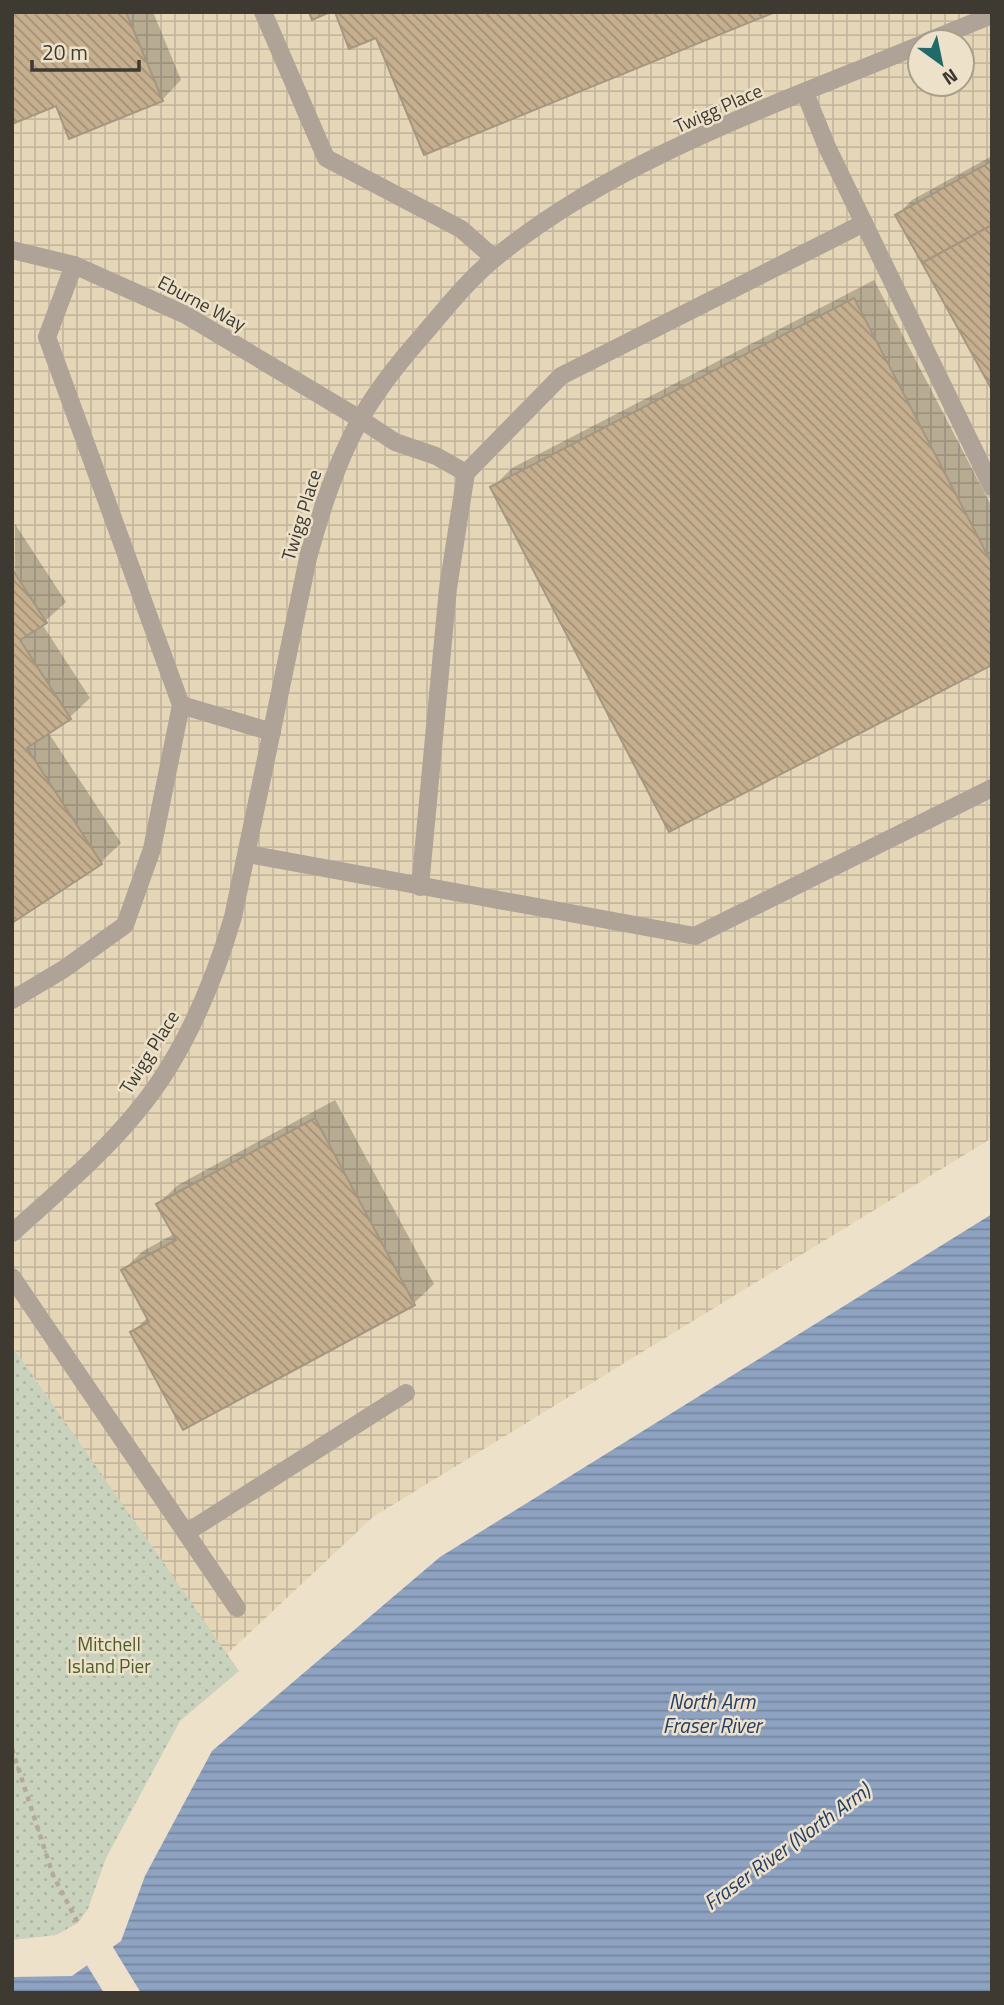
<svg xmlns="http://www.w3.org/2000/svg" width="1004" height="2005" font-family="'Titillium Web',sans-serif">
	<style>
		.industrial { fill: url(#industrial-grid); fill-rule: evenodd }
		.park { fill: url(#park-dots) }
		.water { fill: url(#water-rules) }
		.pier { fill: #ede1c9 }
		.shadow { fill: #0003 }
		.building { fill: url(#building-back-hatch); stroke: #a59681; stroke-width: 2 }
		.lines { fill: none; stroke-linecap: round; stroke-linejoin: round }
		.path { stroke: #b4aa97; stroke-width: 4.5; stroke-dasharray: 5 5; stroke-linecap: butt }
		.lane { stroke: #afa296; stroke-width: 18 }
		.street { stroke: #afa296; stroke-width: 18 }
		.labels { text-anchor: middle; stroke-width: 5; stroke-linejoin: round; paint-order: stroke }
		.street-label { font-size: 19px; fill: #3f3a31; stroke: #ede1c9 }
		.park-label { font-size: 19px; fill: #4b5d28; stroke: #ede1c9 }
		.water-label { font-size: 21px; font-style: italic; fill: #24406a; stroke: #ede1c9 }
	</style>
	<defs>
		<pattern id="industrial-grid" width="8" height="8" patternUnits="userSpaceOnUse" patternTransform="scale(1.75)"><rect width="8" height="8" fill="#e5d6b7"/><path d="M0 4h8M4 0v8" fill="none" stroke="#c6b89e"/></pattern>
		<pattern id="park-dots" width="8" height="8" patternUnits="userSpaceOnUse" patternTransform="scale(1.75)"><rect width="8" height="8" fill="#c9d2bc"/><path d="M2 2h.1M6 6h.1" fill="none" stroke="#aeb5a2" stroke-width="1.8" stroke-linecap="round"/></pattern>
		<pattern id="water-rules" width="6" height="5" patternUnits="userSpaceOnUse" patternTransform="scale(1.75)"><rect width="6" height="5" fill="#8ea3c2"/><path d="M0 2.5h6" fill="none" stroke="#75869e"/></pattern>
		<pattern id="building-back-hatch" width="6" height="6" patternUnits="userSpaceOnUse" patternTransform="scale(1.75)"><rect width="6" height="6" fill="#c6af8f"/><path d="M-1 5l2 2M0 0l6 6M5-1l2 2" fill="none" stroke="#a28f75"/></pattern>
	</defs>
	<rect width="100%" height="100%" fill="#ede1c9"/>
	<path class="industrial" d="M12 12H992V1138L373 1517 226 1655 12 1346ZM920 42H962V84H920Z"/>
	<polygon class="park" points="12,1346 239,1671 180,1721 106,1858 88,1909 78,1923 56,1935 12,1940"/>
	<polygon class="water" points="992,1214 992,1993 12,1993 12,1977 72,1976 121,1941 145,1876 212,1751 440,1557"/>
	<polygon class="pier" points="111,1944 141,1993 104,1993 85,1962"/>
	<g class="shadow">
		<polygon points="12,12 153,12 181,80 162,100 57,103"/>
		<polygon points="992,156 992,387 897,215 912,200"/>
		<polygon points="874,280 992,507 992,663 492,488 512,468"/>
		<polygon points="15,524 66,602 42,624 90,698 70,717 48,732 121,843 101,862 12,921"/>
		<polygon points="335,1100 434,1284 414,1303 132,1333 148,1317 123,1270 143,1251 174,1234 158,1204 178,1185"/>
	</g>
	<g class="building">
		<polygon points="12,12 126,12 163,101 69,139 56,106 12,124"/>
		<polygon points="309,12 330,12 312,20"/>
		<polygon points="335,12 775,12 424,155 376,38 349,49"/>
		<polygon points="992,161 992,225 922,263 895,215"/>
		<polygon points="992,225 992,390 922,263"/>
		<polygon points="854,298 992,564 992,665 669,832 490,487"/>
		<polygon points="12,569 47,623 20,640 71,719 27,748 102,864 12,923"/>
		<polygon points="315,1118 415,1305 183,1430 130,1332 149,1322 121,1270 176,1240 156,1204"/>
	</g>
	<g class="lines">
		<polyline class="path" points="12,1749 53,1875 78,1923"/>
		<g class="lane">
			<polyline points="263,12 326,158 461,229 494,258"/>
			<polyline points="805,93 827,147 992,487"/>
			<polyline points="360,419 395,442 436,456 466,473"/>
			<polyline points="181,705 272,732"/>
			<polyline points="248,854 695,936 992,788"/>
			<polyline points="420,887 448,588 466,473 561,376 864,223"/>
			<polyline points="12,1000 64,969 125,925 152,849 181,705 47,337 74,265"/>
			<polyline points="12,1277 237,1608"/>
			<polyline points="186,1533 406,1393"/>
		</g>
		<g class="street">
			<polyline points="926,42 992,15"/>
			<polyline points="12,250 74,265 186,315 360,419"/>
			<path d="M12 1233C67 1184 128 1133 167 1070 197 1022 217 971 233 917L308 558C321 511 336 463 360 420 377 389 400 361 423 335 446 308 468 280 495 258 615 159 778 104 920 45"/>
		</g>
	</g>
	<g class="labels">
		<g class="street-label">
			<text transform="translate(718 108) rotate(-24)" y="7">Twigg Place</text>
			<text transform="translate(202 303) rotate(28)" y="7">Eburne Way</text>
			<text transform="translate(301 515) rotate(-73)" y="7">Twigg Place</text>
			<text transform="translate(149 1052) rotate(-58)" y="7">Twigg Place</text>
		</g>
		<g class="park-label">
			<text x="109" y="1651">Mitchell<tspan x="109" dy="22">Island Pier</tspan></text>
		</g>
		<g class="water-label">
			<text x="712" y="1709">North Arm<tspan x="712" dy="24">Fraser River</tspan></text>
			<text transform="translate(787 1847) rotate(-36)" y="7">Fraser River (North Arm)</text>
		</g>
	</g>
	<rect width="1004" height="2005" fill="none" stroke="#3f3a31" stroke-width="28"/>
	<g transform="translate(941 63) rotate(147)"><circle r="33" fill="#ede1c9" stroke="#a79e8c" stroke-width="2"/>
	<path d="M0-5L12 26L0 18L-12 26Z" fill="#1e6b69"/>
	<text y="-10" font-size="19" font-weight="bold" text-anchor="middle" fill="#3f3a31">N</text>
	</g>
	<path d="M32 60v10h107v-10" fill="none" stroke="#3f3a31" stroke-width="3.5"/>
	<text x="42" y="60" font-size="21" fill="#3f3a31" stroke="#ede1c9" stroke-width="5" paint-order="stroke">20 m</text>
</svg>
